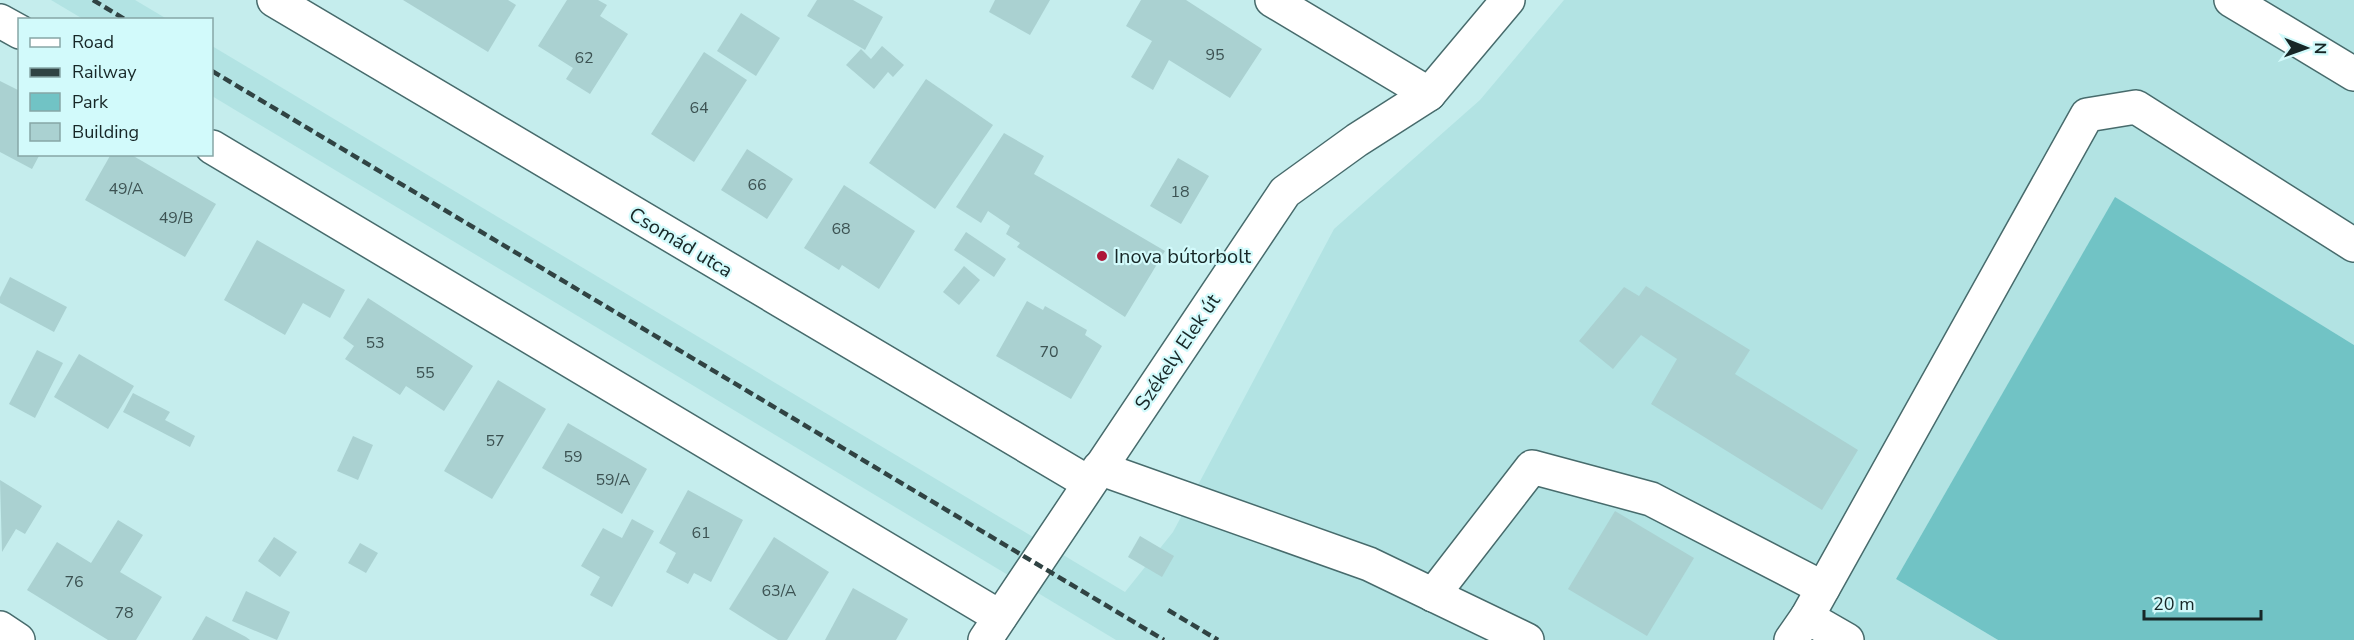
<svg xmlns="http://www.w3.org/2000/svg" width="2354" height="640" font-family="'Nunito Sans',sans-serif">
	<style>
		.built { fill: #b2e3e3 }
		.green { fill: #71c3c5 }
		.building { fill: #aad1d1 }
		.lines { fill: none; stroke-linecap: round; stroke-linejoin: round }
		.minor-casing { stroke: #476b6c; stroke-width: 36 }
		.minor { stroke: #fff; stroke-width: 33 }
		.rail { stroke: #304343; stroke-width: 4.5; stroke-dasharray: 9 4.5; stroke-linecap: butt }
		.poi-dot { fill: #ad1738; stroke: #d2fafb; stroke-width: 2 }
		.labels { text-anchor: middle; stroke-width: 4.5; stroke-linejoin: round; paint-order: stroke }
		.number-label { font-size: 16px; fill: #3c5252 }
		.street-label { font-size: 20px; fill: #172727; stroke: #d2fafb }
		.poi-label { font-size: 20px; fill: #172727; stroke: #d2fafb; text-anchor: start }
	</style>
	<rect width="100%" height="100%" fill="#c5eded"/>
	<g class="built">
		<polygon points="51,0 135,0 167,19 83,19"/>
		<polygon points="1564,0 2354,0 2354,345 2115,198 1896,579 1998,640 1116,640 212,96 212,46 1125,592 1173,532 1334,229 1480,100"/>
	</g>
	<polygon class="green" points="2115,197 2354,345 2354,640 1998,640 1896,579"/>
	<g class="building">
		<polygon points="403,0 508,0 516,5 488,52"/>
		<polygon points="567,0 598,0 607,5 600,16 628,34 590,94 566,79 573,68 538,46"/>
		<polygon points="817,0 853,0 883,17 865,50 807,16"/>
		<polygon points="995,0 1050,0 1030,35 989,12"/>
		<polygon points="1141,0 1186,0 1262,49 1230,98 1169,60 1153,90 1131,77 1152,41 1126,26"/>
		<polygon points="741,13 780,38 756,76 717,51"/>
		<polygon points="882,46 904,65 893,77 888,72 874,89 846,65 861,49 871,59"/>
		<polygon points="704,52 747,80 694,162 651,134"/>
		<polygon points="926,79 993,125 935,209 869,163"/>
		<polygon points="0,81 20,91 20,154 40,154 32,169 0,152"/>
		<polygon points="1004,133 1044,156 1034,174 1165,251 1125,317 1017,247 1020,243 1006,234 1010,226 988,211 981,223 956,207"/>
		<polygon points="747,149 793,179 767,219 721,190"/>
		<polygon points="111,154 130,154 216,204 185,257 85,200"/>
		<polygon points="1178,158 1209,176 1181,224 1150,206"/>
		<polygon points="844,185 915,231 879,289 842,265 839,270 804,248"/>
		<polygon points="966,232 1006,259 994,277 954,250"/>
		<polygon points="257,240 345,290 330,318 303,303 285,335 224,300"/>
		<polygon points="964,266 980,280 959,305 943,292"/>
		<polygon points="10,277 67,307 54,332 0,303 0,297"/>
		<polygon points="1646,286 1750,350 1735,374 1858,450 1822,510 1651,404 1677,359 1641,335 1613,369 1579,341 1624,287 1639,296"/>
		<polygon points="368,298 473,366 444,411 406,386 400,395 345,359 354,346 343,338"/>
		<polygon points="1027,301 1043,310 1045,306 1087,330 1085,335 1102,346 1071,399 996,356"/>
		<polygon points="37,350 63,363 35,418 9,404"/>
		<polygon points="79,354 134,386 108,429 54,397"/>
		<polygon points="498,380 546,409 492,499 444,471"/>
		<polygon points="133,393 170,412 165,420 195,436 190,447 123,412"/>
		<polygon points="568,423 647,469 622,514 542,468"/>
		<polygon points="353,436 373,445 358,480 337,471"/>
		<polygon points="0,480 42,506 25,534 16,529 2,552"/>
		<polygon points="688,490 743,520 711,582 694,573 688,584 666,572 676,553 659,543"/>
		<polygon points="1615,511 1694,558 1647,636 1568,589"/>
		<polygon points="632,519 654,531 612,607 590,595 600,577 581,566 603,528 622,538"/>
		<polygon points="118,520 143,535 120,572 162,597 136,640 108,640 27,590 57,542 91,563"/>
		<polygon points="1140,536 1174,556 1162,577 1128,557"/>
		<polygon points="274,537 297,552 280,577 258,561"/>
		<polygon points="774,537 829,572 787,640 778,640 729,609"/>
		<polygon points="360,543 378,553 366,573 348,563"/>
		<polygon points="853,588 908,619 896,640 825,640"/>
		<polygon points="246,591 290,612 277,640 232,621"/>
		<polygon points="206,616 246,637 250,640 192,640"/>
	</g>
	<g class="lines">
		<defs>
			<g id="minor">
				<polyline points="274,0 1089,483"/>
				<polyline points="1272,0 1429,94"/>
				<polyline points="2231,0 2354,74"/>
				<polyline points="0,21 20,32"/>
				<polyline points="212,147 1000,617"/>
				<polyline points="1099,468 1369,564 1527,640"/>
				<polyline points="1433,595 1532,467 1651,499 1823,588"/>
				<polyline points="1807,617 2087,115 2136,107 2354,245"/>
				<polyline points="0,628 18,640"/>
				<polyline points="985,640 1285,192 1357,140 1429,94 1508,0"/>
				<polyline points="1791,640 1807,617 1847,640"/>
			</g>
		</defs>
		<use href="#minor" class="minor-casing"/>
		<use href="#minor" class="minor"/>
		<g class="rail">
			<polyline points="93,0 126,20"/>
			<polyline points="212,71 1164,640"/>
			<polyline points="1168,610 1218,640"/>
		</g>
	</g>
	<circle class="poi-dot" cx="1102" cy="256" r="6"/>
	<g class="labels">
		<g class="number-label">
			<text x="1215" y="60">95</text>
			<text x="584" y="63">62</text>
			<text x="699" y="113">64</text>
			<text x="757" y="190">66</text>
			<text x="126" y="194">49/A</text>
			<text x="1180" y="197">18</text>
			<text x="176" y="223">49/B</text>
			<text x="841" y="234">68</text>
			<text x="375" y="348">53</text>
			<text x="1049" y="357">70</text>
			<text x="425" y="378">55</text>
			<text x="495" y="446">57</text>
			<text x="573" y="462">59</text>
			<text x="613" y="485">59/A</text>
			<text x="701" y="538">61</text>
			<text x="74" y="587">76</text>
			<text x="779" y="596">63/A</text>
			<text x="124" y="618">78</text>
		</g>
		<g class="street-label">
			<text transform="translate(681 242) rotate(31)" y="7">Csomád utca</text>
			<text transform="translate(1177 352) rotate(-56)" y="7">Székely Elek út</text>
		</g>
		<g class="poi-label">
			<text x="1114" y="263">Inova bútorbolt</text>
		</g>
	</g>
	<rect x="18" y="18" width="195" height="138" fill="#d2fafb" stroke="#87a6a6" stroke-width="1.5"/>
	<rect x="30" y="38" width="30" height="9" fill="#ffffff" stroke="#87a6a6" stroke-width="1.5"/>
	<text x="72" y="48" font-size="18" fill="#172727">Road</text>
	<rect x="30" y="68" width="30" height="9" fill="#304343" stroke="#87a6a6" stroke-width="1.5"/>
	<text x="72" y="78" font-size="18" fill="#172727">Railway</text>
	<rect x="30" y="93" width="30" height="18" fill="#71c3c5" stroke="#87a6a6" stroke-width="1.5"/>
	<text x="72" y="108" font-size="18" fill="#172727">Park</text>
	<rect x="30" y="123" width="30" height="18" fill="#aad1d1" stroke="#87a6a6" stroke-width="1.5"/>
	<text x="72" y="138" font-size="18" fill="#172727">Building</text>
	<g transform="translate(2306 48) rotate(91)" stroke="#d2fafb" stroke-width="4.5" paint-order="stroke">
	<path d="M0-4.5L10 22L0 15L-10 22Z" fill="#172727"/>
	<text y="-9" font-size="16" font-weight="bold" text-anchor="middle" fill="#172727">N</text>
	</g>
	<path d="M2144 610v9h117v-9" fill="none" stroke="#172727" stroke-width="3"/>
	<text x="2153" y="610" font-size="18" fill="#172727" stroke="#d2fafb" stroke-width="4.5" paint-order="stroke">20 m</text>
</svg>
